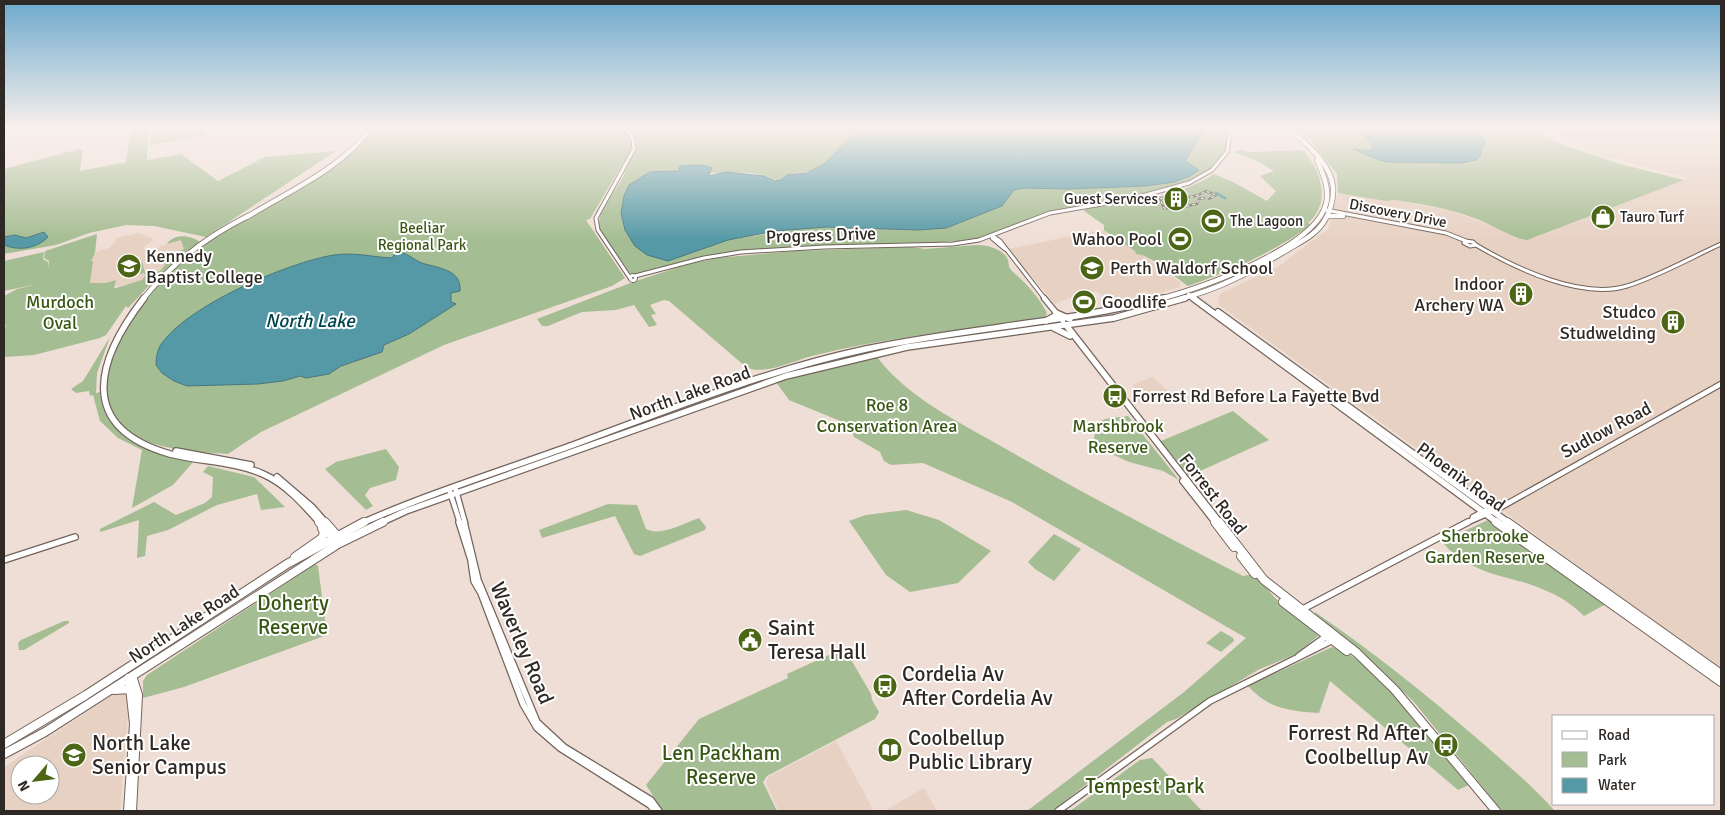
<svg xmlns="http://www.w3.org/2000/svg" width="1725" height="815" font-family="Signika,sans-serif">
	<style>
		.built { fill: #e7d1c3; fill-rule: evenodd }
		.green { fill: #a5bd92 }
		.water { fill: #5499a5; stroke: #49777f }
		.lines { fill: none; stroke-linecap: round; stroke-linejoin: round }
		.canal { stroke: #5499a5; stroke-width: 3 }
		.minor-far2-casing { stroke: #72645c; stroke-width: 5 }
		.minor-far1-casing { stroke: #72645c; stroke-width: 7 }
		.minor-casing { stroke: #72645c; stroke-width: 8 }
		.major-far2-casing { stroke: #72645c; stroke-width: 6 }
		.major-far1-casing { stroke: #72645c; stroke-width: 8 }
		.major-casing { stroke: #72645c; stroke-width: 10 }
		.minor-far2 { stroke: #fff; stroke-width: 3 }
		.minor-far1 { stroke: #fff; stroke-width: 4.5 }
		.minor { stroke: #fff; stroke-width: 5.5 }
		.major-far2 { stroke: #fff; stroke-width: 4.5 }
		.major-far1 { stroke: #fff; stroke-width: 5.5 }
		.major { stroke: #fff; stroke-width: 8 }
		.rail-casing { stroke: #706660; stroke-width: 2.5 }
		.rail { stroke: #fff; stroke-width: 1; stroke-dasharray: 3; stroke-linecap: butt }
		.labels { text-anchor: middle; stroke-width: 4; stroke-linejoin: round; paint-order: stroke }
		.far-poi-label { font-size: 15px; fill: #2f2925; stroke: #fff; text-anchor: start }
		.far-street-label { font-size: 15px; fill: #2f2925; stroke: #fff }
		.far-park-label { font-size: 15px; fill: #375713; stroke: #fff }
		.street-label { font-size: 18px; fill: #2f2925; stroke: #fff }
		.poi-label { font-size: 18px; fill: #2f2925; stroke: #fff; text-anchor: start }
		.park-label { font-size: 18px; fill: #375713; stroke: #fff }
		.water-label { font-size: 19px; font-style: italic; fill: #00444d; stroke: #fff }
		.near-park-label { font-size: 21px; fill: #375713; stroke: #fff }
		.near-poi-label { font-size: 21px; fill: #2f2925; stroke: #fff; text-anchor: start }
		.near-street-label { font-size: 21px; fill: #2f2925; stroke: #fff }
	</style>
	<rect width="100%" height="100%" fill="#efded5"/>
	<g class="built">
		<polygon points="1541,127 1721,127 1721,669 1219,305 1218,300 1221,293 1278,267 1328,229 1338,193 1386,201 1394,200 1453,211 1527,240 1688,178 1603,156"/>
		<polygon points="1107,229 1181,283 1180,287 1126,303 1117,299 1109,301 1096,291 1087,294 1084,292 1055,304 1008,249"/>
		<polygon points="139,233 152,238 153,240 143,248 145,250 151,250 183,238 186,249 150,279 114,287 89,284 92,256 98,251 109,248 115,243 116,238"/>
		<polygon points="1152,377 1168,391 1137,403 1134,400 1144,396 1132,385"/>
		<path d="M120 693 128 694 129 702 120 811H4V767L111 696ZM20 765H50V795H20Z"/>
		<polygon points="836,741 874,811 779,811 766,784 768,777"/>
		<polygon points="924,788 937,811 884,811"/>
	</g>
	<g class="green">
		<polygon points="131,127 148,127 147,160 181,154 218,181 265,157 336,151 206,237 154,226 126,225 89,233 56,245 4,254 4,169 79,149 83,150 80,171 126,162"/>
		<polygon points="152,127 207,127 206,135 150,145"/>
		<path d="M374 127H621L632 141 630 151 590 219 586 220 625 278 612 286 444 345 261 432 228 454C195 452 142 450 118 422 114 418 112 411 110 406 102 390 107 369 113 354 152 255 266 210 349 155L367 137Z"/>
		<path d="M627 127H865C847 141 834 160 814 170 804 174 788 171 781 180 773 181 770 177 762 175 746 171 728 173 711 173L710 176 680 171 665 172 686 255 728 240 797 229 826 227 919 230 946 228 1002 206 1014 190 1023 188 1067 189 1145 186 1174 182 1190 176 1199 170 1185 161 1205 127H1228L1226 150 1215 166 1190 182 1149 193 1045 213 978 240 722 254 638 275 630 273 598 228 601 212 623 177 637 141Z"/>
		<path d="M1294 127H1526L1569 147 1620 164 1684 180 1527 240C1512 238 1489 223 1474 218 1448 208 1421 204 1394 200L1386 201 1338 193 1337 174 1310 140Z"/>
		<path d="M1239 150 1249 152 1303 150C1321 171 1332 202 1308 223L1311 225C1272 253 1233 270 1188 286 1176 278 1150 254 1136 254L1135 251 1104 230V225L1084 211 1086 209C1129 201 1176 199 1214 174L1233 182 1267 201 1276 191 1260 176 1274 171 1253 159 1234 152Z"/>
		<path d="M97 234 95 253 91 261H93L90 283H106L116 280 114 288H116L142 280 145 276 144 273 140 274V270L131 272V269L126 271V264L142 262 146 276 160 271 165 265 164 262 174 259 178 252 184 249 181 240 167 244C174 233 191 235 200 242L157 277 128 308 126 306 106 335 100 338 34 355 4 357V332L6 325H4V296L17 289 37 284 4 291V261L44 252 43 259 48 262V268L49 261 44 258 45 251Z"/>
		<path d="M977 245C987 245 1004 249 1008 260 1009 264 1008 267 1012 271 1026 283 1038 296 1047 313L1044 319C967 329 888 337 812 356 793 361 763 376 746 367L669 301 664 300 650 305 656 314 651 315 657 325 649 327 634 305 616 310 582 312 548 326H542L537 319 633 282 685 265 717 258 794 251 912 247 925 249Z"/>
		<path d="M110 337 97 373 96 393 100 392C103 440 156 452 194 461L173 485 132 508 142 450 118 438 100 421 93 395 90 396 89 391 76 393 71 389 83 381Z"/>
		<path d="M877 357C909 399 961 423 1006 449 1083 493 1163 535 1243 576L1254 574 1275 598 1317 633 1318 636 1296 654 1258 670 1176 719 1167 722 1052 811H1027L1184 692 1246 638 1012 502 923 463 891 465 884 461 880 452 854 437 850 425 789 400 776 382 854 361Z"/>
		<polygon points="1233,411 1269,440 1189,476 1161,441"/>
		<path d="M1128 416 1179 480 1163 471 1129 462 1095 446 1093 443C1099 415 1100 420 1128 416Z"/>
		<polygon points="386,449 399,467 396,480 370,488 365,495 373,506 366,510 325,469 336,462"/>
		<polygon points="208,466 254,477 285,507 261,510 257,494 217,505 168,530 147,536 145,556 137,558 139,520 100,532 100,529 154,502 176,515 205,503 212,497 213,477 203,472"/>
		<path d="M608 504 637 505 646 529C661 537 684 523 699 518L706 527 705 530 640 556 634 554 615 516 542 538 539 530Z"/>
		<polygon points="906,510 939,520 991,551 958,583 910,592 886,575 849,521 866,515"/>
		<path d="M1488 520 1606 604 1584 616C1572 604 1558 595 1542 589 1512 576 1488 578 1459 557 1453 552 1446 549 1443 541Z"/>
		<polygon points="1054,534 1081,549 1054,581 1035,569 1028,562"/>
		<polygon points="315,564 318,566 327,635 184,687 143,698 143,681 147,675"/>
		<path d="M1315 612C1373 652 1427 695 1480 741 1506 764 1532 785 1555 811H1502L1414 702 1384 673 1316 618Z"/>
		<polygon points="64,621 69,621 69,623 24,650 19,650 18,643 21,640"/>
		<polygon points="1221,631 1233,638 1234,641 1221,652 1206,643"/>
		<path d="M1332 647C1373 656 1442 750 1471 784L1458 790 1330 681 1319 713C1289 711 1269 709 1248 686Z"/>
		<polygon points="840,650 846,651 871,694 872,700 879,712 875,719 767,776 763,782 777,811 663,811 646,785 699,719 788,678 787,674"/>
		<polygon points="1152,758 1202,811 1070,811 1140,760"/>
	</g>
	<g class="water">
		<polygon points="865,127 1205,127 1185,161 1199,170 1190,176 1174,182 1145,186 1067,189 1023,188 1014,190 1002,206 946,228 919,230 826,227 775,231 728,240 668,261 647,255 635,246 625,230 621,213 624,196 629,185 650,172 679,171 680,166 702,165 712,168 708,176 726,172 764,176 775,181 781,180 787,175 807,173 824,164 851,137"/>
		<polygon points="1375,127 1470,127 1483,138 1486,144 1481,149 1481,155 1476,160 1461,163 1387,162 1376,159 1354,149 1371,151 1373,145 1358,130 1375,130"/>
		<path d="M44 232 48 237C36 249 19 251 4 245V237L15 235 26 238Z"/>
		<path d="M396 252C407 252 412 259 422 263 437 268 462 269 460 291L451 293V302L456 304 409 334 384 345 382 352 341 366 329 374 306 378 300 376 283 381 258 384 187 386 174 381 162 373 156 365C156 358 157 352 160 346 185 306 289 262 334 255 354 252 372 257 392 258Z"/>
	</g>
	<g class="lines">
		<polyline class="canal" points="1216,193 1225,198"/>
		<defs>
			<g id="minor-far2">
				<polyline points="625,127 633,139 634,149 596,218 598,230 630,278"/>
				<polyline points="1326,210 1446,233 1466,241"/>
				<polyline points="993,236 1000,241 1045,299"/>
				<polyline points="992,238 1005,249"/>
				<polygon points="1465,241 1473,242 1476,245 1470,246 1464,243"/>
				<path d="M1476 245C1515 268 1581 300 1627 286 1659 276 1690 258 1721 244"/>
				<circle cx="633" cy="278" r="2.5"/>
				<polyline points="635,276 704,258 741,252 824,247 953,244 979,240 1050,213 1131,199 1189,183 1212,170 1227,152 1231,127"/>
			</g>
			<g id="minor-far1">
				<polyline points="1044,298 1063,321"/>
				<polyline points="455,487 465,523"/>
				<polyline points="449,489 460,523"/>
				<polyline points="1472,520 1473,517 1498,504 1506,503"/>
				<polyline points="1466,523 1496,510 1721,384"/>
			</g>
			<g id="minor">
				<polyline points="459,522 471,560 474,581 481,593 523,704 537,728 560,748 650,805 655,811"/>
				<polyline points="464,522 478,580 537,722 564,747 651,800 659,811"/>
				<polyline points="4,560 75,537"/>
				<polyline points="1301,610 1468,522"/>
				<polyline points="1299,656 1328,635"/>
				<polyline points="1058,811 1210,701 1333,640"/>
			</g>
			<g id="major-far2">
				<polyline points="1328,216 1343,216"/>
				<path d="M247 217C291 190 341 169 372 127"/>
				<polyline points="1189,295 1195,299"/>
				<path d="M143 299C171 264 208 236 248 216"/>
				<path d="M1159 299C1200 289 1315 248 1326 204 1330 189 1323 174 1317 160"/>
				<path d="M1180 299C1222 288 1250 272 1287 250 1300 242 1314 236 1323 223 1330 213 1334 199 1333 187 1331 163 1304 142 1288 127"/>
			</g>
			<g id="major-far1">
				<path d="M144 298C96 360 76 427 170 454 201 462 233 461 263 474 286 484 304 505 320 523"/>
				<polyline points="1193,298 1498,523"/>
				<polyline points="1218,312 1509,523"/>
				<polyline points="1056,313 1070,319"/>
				<polyline points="1046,321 1055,316"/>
				<polyline points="1066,325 1220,523"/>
				<polyline points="1054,328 1070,336"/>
				<polyline points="176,451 251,465"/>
				<polyline points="277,477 312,507 326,523"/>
				<polyline points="1183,481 1216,523"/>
				<polyline points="1479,499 1498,504"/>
				<path d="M362 523C430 493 501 471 570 446 668 410 764 371 866 349 965 328 1066 323 1164 298"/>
				<polyline points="380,523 406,511 786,376 907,347 1114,318 1185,298"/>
			</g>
			<g id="major">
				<polyline points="319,522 335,540"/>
				<polyline points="325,522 340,539"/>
				<polyline points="1215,522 1234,547"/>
				<polyline points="1219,522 1264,580 1357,653 1395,690 1496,811"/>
				<polyline points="1496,522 1721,682"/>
				<polyline points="1507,522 1721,674"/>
				<polyline points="1241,556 1255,574"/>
				<polyline points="295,557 322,538 324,533 322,528"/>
				<polyline points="1283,602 1347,651"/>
				<polyline points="129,678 133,679 138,695 132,811"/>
				<polyline points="114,690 132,689"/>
				<polyline points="4,744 86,695 287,564 364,522"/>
				<polyline points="4,754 45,732 338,544 383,522"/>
				<polyline points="128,811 134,724 129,678"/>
			</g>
		</defs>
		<use href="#minor-far2" class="minor-far2-casing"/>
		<use href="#minor-far1" class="minor-far1-casing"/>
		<use href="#minor" class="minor-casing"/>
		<use href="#major-far2" class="major-far2-casing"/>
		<use href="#major-far1" class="major-far1-casing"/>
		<use href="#major" class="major-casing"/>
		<use href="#minor-far2" class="minor-far2"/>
		<use href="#minor-far1" class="minor-far1"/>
		<use href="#minor" class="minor"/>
		<use href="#major-far2" class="major-far2"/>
		<use href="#major-far1" class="major-far1"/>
		<use href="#major" class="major"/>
		<defs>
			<path id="rail" d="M1204 198 1199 199 1197 204C1185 206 1176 210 1164 208L1160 199C1178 194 1190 202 1206 191L1216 195 1209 199"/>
		</defs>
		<use href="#rail" class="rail-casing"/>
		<use href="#rail" class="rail"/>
	</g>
	<linearGradient id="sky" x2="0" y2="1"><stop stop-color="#6da9cd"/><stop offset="0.53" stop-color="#f8f0ec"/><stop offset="1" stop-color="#f8f0ec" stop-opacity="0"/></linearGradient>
	<rect width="1725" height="241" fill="url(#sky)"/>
	<defs>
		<symbol id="building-disc" viewBox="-11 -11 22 22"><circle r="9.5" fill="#4c6616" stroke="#fff"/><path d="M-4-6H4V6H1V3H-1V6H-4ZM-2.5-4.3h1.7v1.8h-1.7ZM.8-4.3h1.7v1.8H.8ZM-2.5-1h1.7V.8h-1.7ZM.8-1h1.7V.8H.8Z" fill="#fff"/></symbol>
		<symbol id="shop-disc" viewBox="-11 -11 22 22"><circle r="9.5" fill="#4c6616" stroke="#fff"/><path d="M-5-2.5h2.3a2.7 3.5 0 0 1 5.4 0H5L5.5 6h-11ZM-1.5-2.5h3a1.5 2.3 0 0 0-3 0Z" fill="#fff"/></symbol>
		<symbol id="stadium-disc" viewBox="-11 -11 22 22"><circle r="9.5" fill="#4c6616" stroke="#fff"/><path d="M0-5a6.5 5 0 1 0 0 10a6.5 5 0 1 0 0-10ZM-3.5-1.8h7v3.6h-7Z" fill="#fff"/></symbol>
		<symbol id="school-disc" viewBox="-11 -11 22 22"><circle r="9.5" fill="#4c6616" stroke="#fff"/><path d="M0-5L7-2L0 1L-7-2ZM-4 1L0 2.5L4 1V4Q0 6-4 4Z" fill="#fff"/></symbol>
		<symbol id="bus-disc" viewBox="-11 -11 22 22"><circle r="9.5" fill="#4c6616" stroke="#fff"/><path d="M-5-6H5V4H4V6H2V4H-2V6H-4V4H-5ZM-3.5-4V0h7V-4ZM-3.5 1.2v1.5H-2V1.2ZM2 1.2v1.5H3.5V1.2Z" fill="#fff"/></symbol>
		<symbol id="civic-disc" viewBox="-11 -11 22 22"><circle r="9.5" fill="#4c6616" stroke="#fff"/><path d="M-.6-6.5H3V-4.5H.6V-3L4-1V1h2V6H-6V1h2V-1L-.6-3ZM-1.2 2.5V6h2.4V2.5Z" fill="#fff"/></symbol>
		<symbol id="library-disc" viewBox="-11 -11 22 22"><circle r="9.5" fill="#4c6616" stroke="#fff"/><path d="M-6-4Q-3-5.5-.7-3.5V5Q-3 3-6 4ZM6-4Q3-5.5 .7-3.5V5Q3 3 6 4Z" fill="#fff"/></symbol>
	</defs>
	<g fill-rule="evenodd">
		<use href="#building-disc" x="1162" y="185" width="28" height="28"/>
		<use href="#shop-disc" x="1589" y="203" width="28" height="28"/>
		<use href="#stadium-disc" x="1199" y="207" width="28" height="28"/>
		<use href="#stadium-disc" x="1166" y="225" width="28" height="28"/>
		<use href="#school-disc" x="115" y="252" width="28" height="28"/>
		<use href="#school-disc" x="1078" y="254" width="28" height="28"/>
		<use href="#building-disc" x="1507" y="280" width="28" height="28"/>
		<use href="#stadium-disc" x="1070" y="288" width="28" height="28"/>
		<use href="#building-disc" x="1659" y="308" width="28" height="28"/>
		<use href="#bus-disc" x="1101" y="382" width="28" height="28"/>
		<use href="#civic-disc" x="736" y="626" width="28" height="28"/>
		<use href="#bus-disc" x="871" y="672" width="28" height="28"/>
		<use href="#bus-disc" x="1432" y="731" width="28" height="28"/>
		<use href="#library-disc" x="876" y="736" width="28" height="28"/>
		<use href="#school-disc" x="60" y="741" width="28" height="28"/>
	</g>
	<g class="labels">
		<g class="far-poi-label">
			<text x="1158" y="204" text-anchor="end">Guest Services</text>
			<text x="1620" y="222">Tauro Turf</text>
			<text x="1230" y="226">The Lagoon</text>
		</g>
		<g class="far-street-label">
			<text transform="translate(1398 213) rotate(11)" y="5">Discovery Drive</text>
		</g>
		<g class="far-park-label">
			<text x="422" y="233">Beeliar<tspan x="422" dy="17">Regional Park</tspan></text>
		</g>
		<g class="street-label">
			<text transform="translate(821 235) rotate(-2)" y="6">Progress Drive</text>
			<text transform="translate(690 393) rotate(-20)" y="6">North Lake Road</text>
			<text transform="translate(1606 430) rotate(-28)" y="6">Sudlow Road</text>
			<text transform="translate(1461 477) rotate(36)" y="6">Phoenix Road</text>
			<text transform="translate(1213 494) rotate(52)" y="6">Forrest Road</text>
			<text transform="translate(184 624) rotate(-33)" y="6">North Lake Road</text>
		</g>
		<g class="poi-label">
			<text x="1162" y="245" text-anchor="end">Wahoo Pool</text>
			<text x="146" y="262">Kennedy<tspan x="146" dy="21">Baptist College</tspan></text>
			<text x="1110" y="274">Perth Waldorf School</text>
			<text x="1504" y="290" text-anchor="end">Indoor<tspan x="1504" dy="21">Archery WA</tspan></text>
			<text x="1102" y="308">Goodlife</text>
			<text x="1656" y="318" text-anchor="end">Studco<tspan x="1656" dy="21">Studwelding</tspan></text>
			<text x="1132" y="402">Forrest Rd Before La Fayette Bvd</text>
		</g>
		<g class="park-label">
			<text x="60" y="308">Murdoch<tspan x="60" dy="21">Oval</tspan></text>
			<text x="887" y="411">Roe 8<tspan x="887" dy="21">Conservation Area</tspan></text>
			<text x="1118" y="432">Marshbrook<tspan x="1118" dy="21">Reserve</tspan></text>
			<text x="1485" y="542">Sherbrooke<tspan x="1485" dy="21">Garden Reserve</tspan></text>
		</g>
		<g class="water-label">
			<text x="310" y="327">North Lake</text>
		</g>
		<g class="near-park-label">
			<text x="293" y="610">Doherty<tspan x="293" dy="24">Reserve</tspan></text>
			<text x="721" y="760">Len Packham<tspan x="721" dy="24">Reserve</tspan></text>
			<text x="1145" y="793">Tempest Park</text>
		</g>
		<g class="near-poi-label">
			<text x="768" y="635">Saint<tspan x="768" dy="24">Teresa Hall</tspan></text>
			<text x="902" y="681">Cordelia Av<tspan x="902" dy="24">After Cordelia Av</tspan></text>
			<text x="1428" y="740" text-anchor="end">Forrest Rd After<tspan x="1428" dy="24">Coolbellup Av</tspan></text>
			<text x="908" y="745">Coolbellup<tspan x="908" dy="24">Public Library</tspan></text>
			<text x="92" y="750">North Lake<tspan x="92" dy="24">Senior Campus</tspan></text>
		</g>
		<g class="near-street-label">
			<text transform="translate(522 643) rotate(67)" y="7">Waverley Road</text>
		</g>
	</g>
	<rect width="1725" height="815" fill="none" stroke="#2f2925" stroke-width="10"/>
	<rect x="1552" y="715" width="162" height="90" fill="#ffffff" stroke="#aca9a8"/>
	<rect x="1562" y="731" width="25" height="8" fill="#ffffff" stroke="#aca9a8"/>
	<text x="1598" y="740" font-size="15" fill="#2f2925">Road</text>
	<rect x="1562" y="752" width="25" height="15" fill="#a5bd92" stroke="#aca9a8"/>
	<text x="1598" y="765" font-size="15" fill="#2f2925">Park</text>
	<rect x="1562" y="778" width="25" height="15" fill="#5499a5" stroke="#aca9a8"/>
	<text x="1598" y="790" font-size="15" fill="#2f2925">Water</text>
	<g transform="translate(35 780) rotate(242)"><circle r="24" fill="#ffffff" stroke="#aca9a8"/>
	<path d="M0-4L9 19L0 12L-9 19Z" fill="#4c6616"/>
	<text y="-8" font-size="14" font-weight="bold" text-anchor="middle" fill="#2f2925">N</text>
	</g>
</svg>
